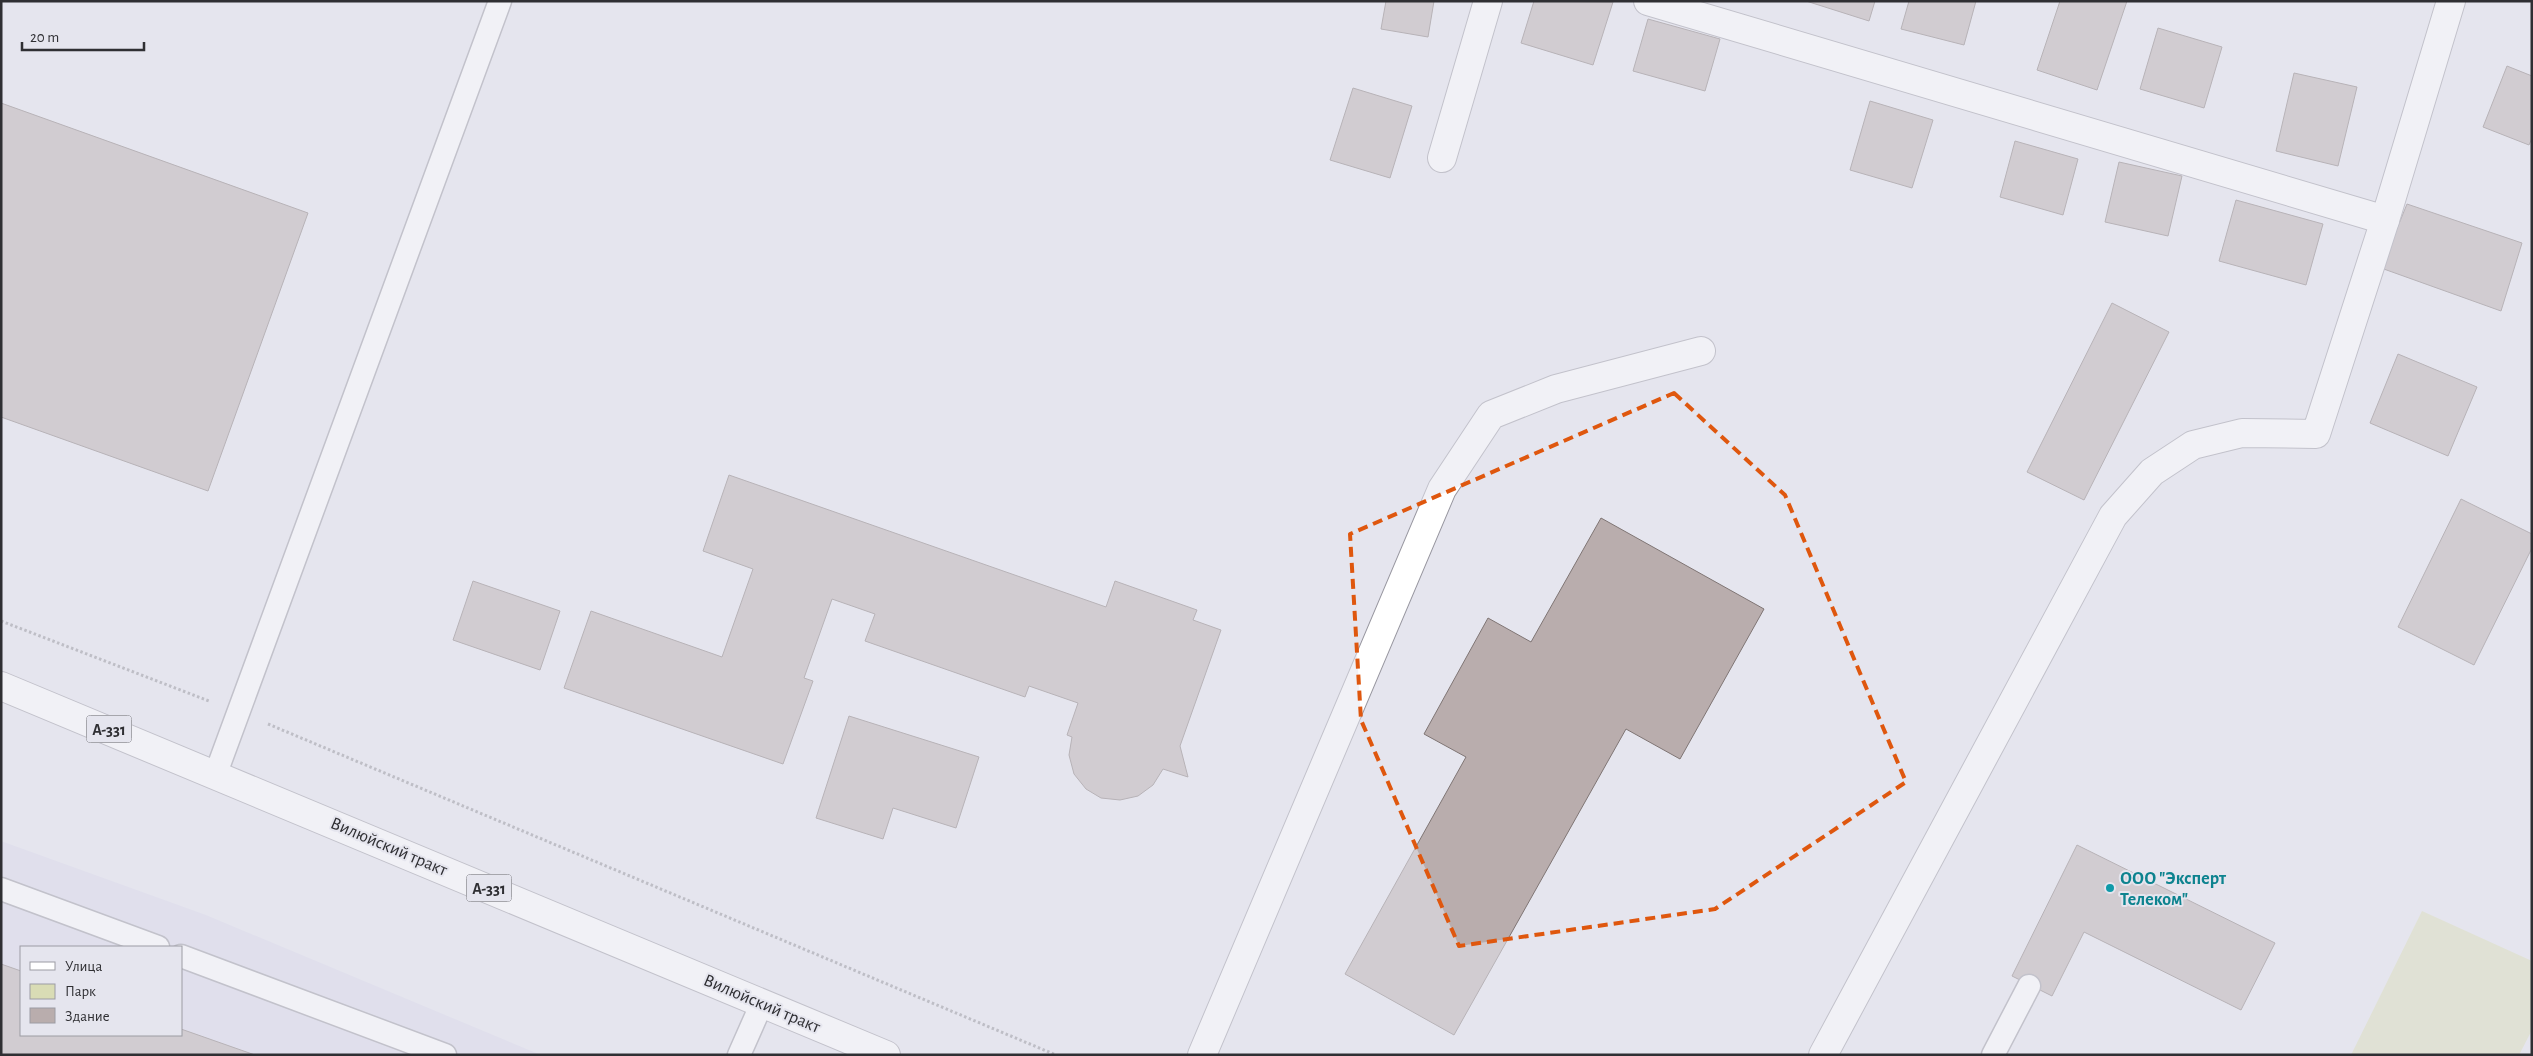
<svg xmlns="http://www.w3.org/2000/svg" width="2533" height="1056" font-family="'Alegreya Sans',sans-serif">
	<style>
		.built { fill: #d9d8e9; fill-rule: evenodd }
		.green { fill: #d9dcb5 }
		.building { fill: #b9adad; stroke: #7f7574 }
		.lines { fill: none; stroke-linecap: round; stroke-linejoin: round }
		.lane-casing { stroke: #9897a0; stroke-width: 25 }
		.street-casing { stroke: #9897a0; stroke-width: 30 }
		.primary-casing { stroke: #9897a0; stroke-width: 30 }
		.path { stroke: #8e8e94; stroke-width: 3; stroke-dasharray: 2.5 2.5; stroke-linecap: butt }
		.lane { stroke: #fff; stroke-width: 22 }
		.street { stroke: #fff; stroke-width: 28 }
		.primary { stroke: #fff; stroke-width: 28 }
		.marked { fill: none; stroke: #df570e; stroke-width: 4; stroke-dasharray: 10 6; stroke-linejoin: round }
		.culture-dot { fill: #0f9aa8; stroke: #e5e5ee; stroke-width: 2 }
		.labels { text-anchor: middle; stroke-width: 4; stroke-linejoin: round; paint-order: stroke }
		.shield { fill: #e5e5ee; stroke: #66666b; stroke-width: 1 }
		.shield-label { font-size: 16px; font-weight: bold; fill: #2f2f33 }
		.street-label { font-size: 18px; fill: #2f2f33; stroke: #e5e5ee }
		.culture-label { font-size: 18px; font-weight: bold; fill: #0d838f; stroke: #e5e5ee; text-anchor: start }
	</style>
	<rect width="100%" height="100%" fill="#e5e5ee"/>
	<path class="built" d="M1 841 206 915 541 1055H1ZM21 947H181V1035H21Z"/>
	<polygon class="green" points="2422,911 2532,961 2532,1030 2519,1055 2351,1055"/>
	<g class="building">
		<polygon points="1386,1 1434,1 1428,37 1381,29"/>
		<polygon points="1534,1 1613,2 1593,65 1521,43"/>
		<polygon points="1806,1 1875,1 1869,21"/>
		<polygon points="1909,1 1976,1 1964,45 1901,29"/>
		<polygon points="2060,1 2127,1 2097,90 2037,70"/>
		<polygon points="1648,19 1720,39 1705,91 1633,71"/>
		<polygon points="2158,28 2222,47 2204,108 2140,89"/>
		<polygon points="2507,66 2532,76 2532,138 2529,145 2483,127"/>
		<polygon points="2294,73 2357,87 2338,166 2276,151"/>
		<polygon points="1353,88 1412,106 1390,178 1330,160"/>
		<polygon points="1870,101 1933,120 1912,188 1850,170"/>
		<polygon points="1,103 308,213 208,491 1,417"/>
		<polygon points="2015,141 2078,159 2063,215 2000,197"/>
		<polygon points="2119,162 2182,176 2168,236 2105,222"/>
		<polygon points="2236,200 2323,224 2306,285 2219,261"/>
		<polygon points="2407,204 2522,243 2501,311 2381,268"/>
		<polygon points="2112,303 2169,332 2084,500 2027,472"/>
		<polygon points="2398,354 2477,387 2448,456 2370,423"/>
		<polygon points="729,475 1106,607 1115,581 1197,610 1193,620 1221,630 1180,746 1188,777 1163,769 1153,785 1138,796 1120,800 1101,798 1086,789 1074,774 1069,755 1072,737 1067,735 1078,703 1029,686 1025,697 865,641 875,614 832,599 804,678 813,681 783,764 564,688 591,611 722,657 753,569 703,551"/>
		<polygon points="2461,499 2532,534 2532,548 2474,665 2398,627"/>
		<polygon points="1601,518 1764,609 1680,759 1626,729 1454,1035 1345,974 1466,757 1424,734 1488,618 1531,642"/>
		<polygon points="473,581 560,611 540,670 453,640"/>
		<polygon points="849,716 979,757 956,828 893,808 883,839 816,818"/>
		<polygon points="2077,845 2275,943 2241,1010 2084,932 2052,996 2012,976"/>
		<polygon points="1,964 21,971 21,1035 181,1035 181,1029 255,1055 1,1055"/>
	</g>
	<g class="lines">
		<defs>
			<g id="lane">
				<polyline points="216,773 500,1"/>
				<polyline points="1,889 158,947"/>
				<polyline points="181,956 445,1055"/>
				<polyline points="739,1055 762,1003"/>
				<polyline points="1993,1055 2029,986"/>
			</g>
			<g id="street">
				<polyline points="1648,1 2385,220"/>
				<polyline points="1442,158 1488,1"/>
				<polyline points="1202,1055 1442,489 1491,415 1556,389 1701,351"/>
				<polyline points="1823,1055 2113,516 2152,472 2193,445 2242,433 2316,434 2385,220 2451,1"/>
			</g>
			<polyline id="primary" points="1,686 886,1055"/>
		</defs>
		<use href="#lane" class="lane-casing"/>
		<use href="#street" class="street-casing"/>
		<use href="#primary" class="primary-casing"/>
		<g class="path">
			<polyline points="1,621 209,701"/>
			<polyline points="268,724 1056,1055"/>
		</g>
		<use href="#lane" class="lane"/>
		<use href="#street" class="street"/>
		<use href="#primary" class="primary"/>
	</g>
	<path d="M0 0H2533V1056H0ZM1674 393 1785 495 1906 782 1715 909 1459 946 1361 720 1350 534Z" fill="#e5e5ee" fill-opacity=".55" fill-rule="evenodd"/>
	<path class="marked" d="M1674 393 1785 495 1906 782 1715 909 1459 946 1361 720 1350 534Z"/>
	<circle class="culture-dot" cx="2110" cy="888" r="5"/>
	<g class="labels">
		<g class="shield">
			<rect x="86.5" y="715.5" width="45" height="27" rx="4"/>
			<rect x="466.5" y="874.5" width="45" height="27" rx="4"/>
		</g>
		<g class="shield-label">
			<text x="109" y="735">А-331</text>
			<text x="489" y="894">А-331</text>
		</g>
		<g class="street-label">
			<text transform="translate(389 846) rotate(23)" y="6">Вилюйский тракт</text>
			<text transform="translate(762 1003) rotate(23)" y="6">Вилюйский тракт</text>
		</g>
		<g class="culture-label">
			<text x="2120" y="884">ООО "Эксперт<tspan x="2120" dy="21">Телеком"</tspan></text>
		</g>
	</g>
	<rect width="2533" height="1056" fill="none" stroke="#2f2f33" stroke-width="5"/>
	<rect x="20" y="946" width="162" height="90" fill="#e5e5ee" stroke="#9c9ca3"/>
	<rect x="30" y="962" width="25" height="8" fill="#ffffff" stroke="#9c9ca3"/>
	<text x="65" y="971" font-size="15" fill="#2f2f33">Улица</text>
	<rect x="30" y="984" width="25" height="15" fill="#d9dcb5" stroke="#9c9ca3"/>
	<text x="65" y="996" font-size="15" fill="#2f2f33">Парк</text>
	<rect x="30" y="1008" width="25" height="15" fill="#b9adad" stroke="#9c9ca3"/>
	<text x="65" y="1021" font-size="15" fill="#2f2f33">Здание</text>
	<path d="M22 42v8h122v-8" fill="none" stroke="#2f2f33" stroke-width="2.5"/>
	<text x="30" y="42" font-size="15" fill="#2f2f33" stroke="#e5e5ee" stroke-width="4" paint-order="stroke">20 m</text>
</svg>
